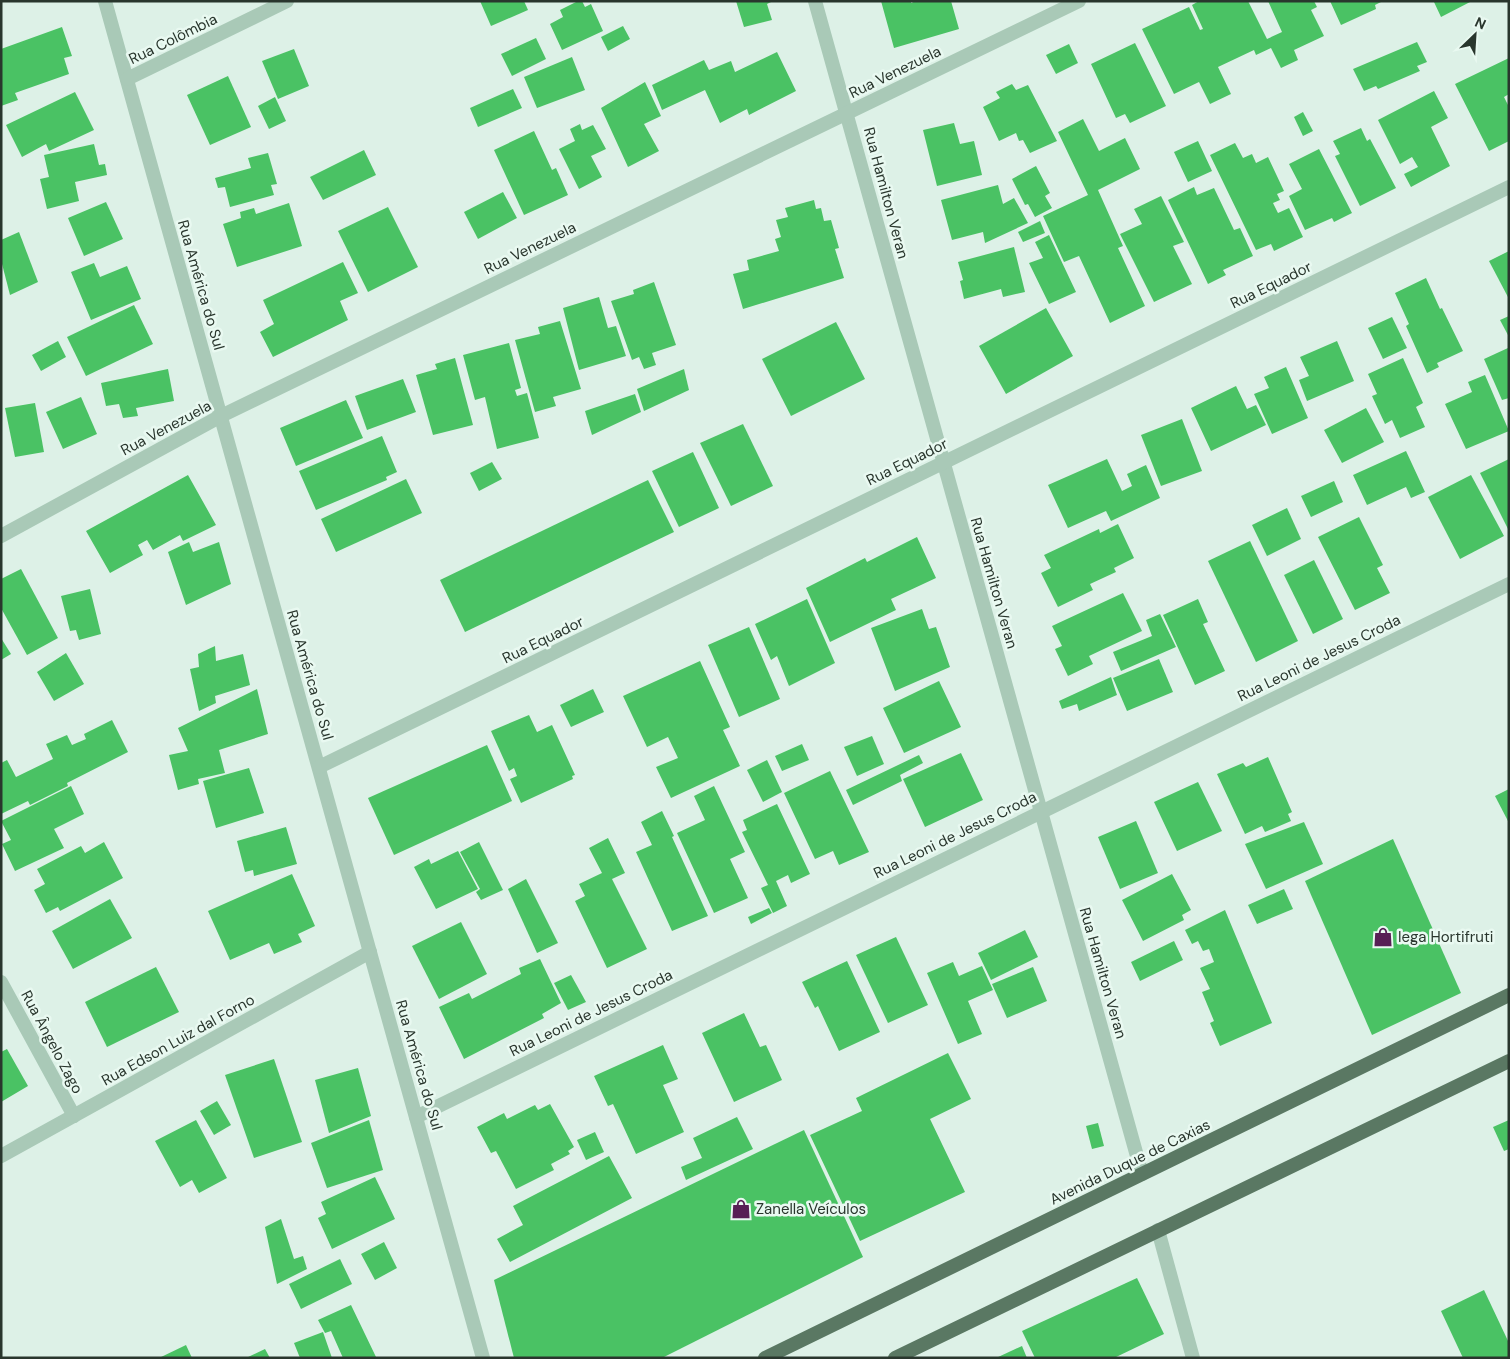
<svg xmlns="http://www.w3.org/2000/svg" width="1510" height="1359" font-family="'DM Sans',sans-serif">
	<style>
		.building { fill: #4ac264 }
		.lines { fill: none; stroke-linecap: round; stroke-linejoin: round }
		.minor { stroke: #a9c9b7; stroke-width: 14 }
		.primary { stroke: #5a7863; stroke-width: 14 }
		.labels { text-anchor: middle; stroke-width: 5; stroke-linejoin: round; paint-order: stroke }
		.street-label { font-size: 15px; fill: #29362d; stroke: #e9f9f1 }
		.poi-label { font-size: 15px; fill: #29362d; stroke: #e9f9f1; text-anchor: start }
	</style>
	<rect width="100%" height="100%" fill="#ddf1e7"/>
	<g class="building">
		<polygon points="480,1 524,1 528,10 491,26"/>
		<polygon points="578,1 582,1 585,7 591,4 603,31 562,50 550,24 563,17 560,10"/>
		<polygon points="736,1 773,1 767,4 772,20 744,27"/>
		<polygon points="881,1 911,1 911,3 916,1 951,1 959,29 894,48"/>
		<polygon points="1199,1 1248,1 1267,39 1282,32 1268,1 1314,1 1317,7 1311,10 1324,36 1294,50 1298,60 1281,68 1271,48 1256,55 1254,50 1218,67 1231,94 1210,104 1199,82 1174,94 1142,29 1189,7 1200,30 1203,29 1192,5"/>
		<polygon points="1330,1 1383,1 1375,5 1376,9 1341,25"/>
		<polygon points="1436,1 1472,1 1441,17 1434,2"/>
		<polygon points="623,26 630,39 608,51 601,37"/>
		<polygon points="62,27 72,56 64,58 69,74 15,93 18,100 1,106 1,49"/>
		<polygon points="536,38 546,59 512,76 501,54"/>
		<polygon points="1417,42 1427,62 1417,66 1420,71 1378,89 1376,86 1364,91 1353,69"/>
		<polygon points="1135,43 1166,106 1130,123 1125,114 1116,118 1091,64"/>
		<polygon points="1069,44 1078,63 1056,74 1046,55"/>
		<polygon points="294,49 309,86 278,99 262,61"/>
		<polygon points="777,52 796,91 749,115 747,109 720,123 705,90 662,110 652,85 704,60 709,70 731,61 735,72"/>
		<polygon points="572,57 585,90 537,108 524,77"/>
		<polygon points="1509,58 1509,94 1504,97 1509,107 1509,141 1489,151 1455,84"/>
		<polygon points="228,76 251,127 210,145 187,95"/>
		<polygon points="645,82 661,116 644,124 659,151 628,167 601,108"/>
		<polygon points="1012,84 1016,90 1028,85 1057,141 1030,153 1023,140 1019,141 1016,133 999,141 983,107 1000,98 996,92"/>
		<polygon points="513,89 522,108 478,127 470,108"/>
		<polygon points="1434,91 1448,118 1431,127 1450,166 1411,187 1404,174 1418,167 1412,157 1400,164 1378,120"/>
		<polygon points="75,92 94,130 49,151 46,144 22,157 6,125"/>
		<polygon points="275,97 286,121 269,129 258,106"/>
		<polygon points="1303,112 1313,131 1303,136 1294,117"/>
		<polygon points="1083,119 1099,151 1125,138 1140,169 1098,190 1123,246 1118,248 1145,306 1110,323 1079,256 1064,262 1043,216 1088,195 1058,132"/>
		<polygon points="954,123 960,144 974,141 982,175 937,186 923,130"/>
		<polygon points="580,124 582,130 593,125 606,149 591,156 602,177 579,189 559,149 575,141 570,129"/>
		<polygon points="1361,128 1367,141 1370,139 1396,188 1360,206 1335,156 1340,154 1333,141"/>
		<polygon points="534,131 552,170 556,168 568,195 524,215 494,150"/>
		<polygon points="1198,141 1212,171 1188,182 1174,152"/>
		<polygon points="1235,143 1243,158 1252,154 1256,163 1268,157 1284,191 1277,194 1280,200 1273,203 1278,213 1289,208 1303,237 1274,251 1271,244 1256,250 1210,155"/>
		<polygon points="94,144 99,165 105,164 107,175 75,182 79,201 47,209 40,179 49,177 44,155"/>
		<polygon points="1319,149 1352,213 1334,222 1332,218 1305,230 1289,196 1302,189 1289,164"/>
		<polygon points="364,150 376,175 323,200 310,177"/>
		<polygon points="268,153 277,184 271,185 274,195 230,207 225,187 218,188 215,178 251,168 248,158"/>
		<polygon points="1036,166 1050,193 1045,196 1052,208 1035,217 1028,204 1025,205 1012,179"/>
		<polygon points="998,185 1003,204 1014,198 1028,223 985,243 983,232 952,240 941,200"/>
		<polygon points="1194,187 1197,195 1214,188 1234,230 1240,228 1253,256 1223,270 1226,275 1208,284 1168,200"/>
		<polygon points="503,192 517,218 478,239 464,212"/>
		<polygon points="1161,196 1184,242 1173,246 1192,284 1154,302 1120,234 1142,224 1134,209"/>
		<polygon points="814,200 816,209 821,208 824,221 831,220 839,248 835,249 844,278 743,309 733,274 749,270 747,260 779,251 775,239 781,237 776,220 788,217 785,208"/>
		<polygon points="106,202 123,239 84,256 68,218"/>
		<polygon points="289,203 302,246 237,267 223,224 241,218 240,212 254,208 256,214"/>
		<polygon points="388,207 418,267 368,292 338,231"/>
		<polygon points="1040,221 1045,233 1023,242 1018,232"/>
		<polygon points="19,232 38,282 10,295 1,260 1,240"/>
		<polygon points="1049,235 1076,292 1049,304 1029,263 1043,258 1035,242"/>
		<polygon points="1014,247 1025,292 1003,297 1001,289 964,299 960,281 963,280 958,262"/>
		<polygon points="1509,251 1509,299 1489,261"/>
		<polygon points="343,262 358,293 340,301 348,320 273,357 260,332 274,324 263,300"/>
		<polygon points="94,263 100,277 127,266 141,299 91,320 71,272"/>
		<polygon points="1426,278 1440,309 1442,308 1463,351 1437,363 1439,367 1427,373 1406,326 1409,324 1395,293"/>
		<polygon points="654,282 676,345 652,353 656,365 644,369 639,357 632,360 611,301 634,294 633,290"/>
		<polygon points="599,297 608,328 616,326 626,356 579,370 563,308"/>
		<polygon points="134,305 153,344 86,376 67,337"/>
		<polygon points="1046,308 1073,356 1006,394 979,346"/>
		<polygon points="1509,316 1509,337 1500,320"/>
		<polygon points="1392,317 1407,348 1383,359 1368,328"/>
		<polygon points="560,321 581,389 553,397 556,406 535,412 515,340 540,334 538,327"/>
		<polygon points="836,322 865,379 791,416 762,359"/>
		<polygon points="58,341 66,357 41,371 32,355"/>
		<polygon points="1337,341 1354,381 1307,401 1299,380 1309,376 1300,357"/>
		<polygon points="509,343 521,388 515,390 517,396 527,393 539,438 497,449 485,397 475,400 463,355"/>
		<polygon points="1508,348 1509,398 1502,400 1484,359"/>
		<polygon points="455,358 473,425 433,435 416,375 437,369 435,364"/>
		<polygon points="1403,358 1423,403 1416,407 1425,427 1400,438 1392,420 1385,424 1372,396 1377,394 1368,374"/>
		<polygon points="1286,367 1308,418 1272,434 1254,394 1269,388 1264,377"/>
		<polygon points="168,369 174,401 136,408 138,416 123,418 119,404 106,406 101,383"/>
		<polygon points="684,369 689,390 644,411 637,389"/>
		<polygon points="1485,375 1509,431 1466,449 1445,404 1472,392 1468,382"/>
		<polygon points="403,379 416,412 367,430 355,396"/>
		<polygon points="1236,386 1247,409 1256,405 1266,425 1211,451 1191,408"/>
		<polygon points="635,394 641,412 592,435 585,411"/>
		<polygon points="81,397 97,434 63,449 46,412"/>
		<polygon points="346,400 363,438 296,466 280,428"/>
		<polygon points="35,403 44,452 15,457 5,408"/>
		<polygon points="1366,408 1384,442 1342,463 1324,430"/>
		<polygon points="1182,419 1202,471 1161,486 1141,435"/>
		<polygon points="743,424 773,486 731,506 700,443"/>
		<polygon points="382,436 397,472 386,477 387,480 316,510 299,471"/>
		<polygon points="1406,451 1425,492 1411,498 1406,487 1367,505 1353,475"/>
		<polygon points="693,452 719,508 679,527 652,471"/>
		<polygon points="1107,459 1122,491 1132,486 1127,474 1146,465 1160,498 1111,521 1106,511 1068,528 1048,485"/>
		<polygon points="1509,459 1509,531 1480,473"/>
		<polygon points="492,462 502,479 479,491 470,473"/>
		<polygon points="188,475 216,525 183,541 180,535 153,550 147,540 138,545 143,555 110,573 86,531"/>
		<polygon points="1471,475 1504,536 1460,559 1428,497"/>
		<polygon points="406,479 422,513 336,552 321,519"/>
		<polygon points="648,480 674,532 465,632 440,580"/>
		<polygon points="1334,481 1343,502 1311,517 1301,496"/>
		<polygon points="1287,508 1301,539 1267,556 1252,525"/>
		<polygon points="1359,517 1383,565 1377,568 1390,593 1355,610 1318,537"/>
		<polygon points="1118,524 1134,558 1114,568 1116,572 1090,584 1093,590 1058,607 1041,573 1051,568 1044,555 1099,529 1100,533"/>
		<polygon points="917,537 936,578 891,599 896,610 830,642 806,588 865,558 867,562"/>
		<polygon points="1250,541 1298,641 1256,662 1208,561"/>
		<polygon points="189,542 193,552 219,542 231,584 186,605 168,552"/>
		<polygon points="1314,560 1343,619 1313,634 1284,575"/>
		<polygon points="21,569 58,638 27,655 1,608 1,579"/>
		<polygon points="90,589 101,634 79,640 76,630 70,631 61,596"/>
		<polygon points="1123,593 1142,631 1089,656 1093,664 1068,676 1055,649 1062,646 1052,626"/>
		<polygon points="807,599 835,663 789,686 777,656 771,660 755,624"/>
		<polygon points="1198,599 1208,622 1203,624 1225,671 1195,685 1163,615"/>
		<polygon points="922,609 929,629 936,627 950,667 895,691 871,628"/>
		<polygon points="1160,614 1176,647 1121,671 1113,652 1152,636 1146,620"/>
		<polygon points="749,627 780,699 739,717 708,645"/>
		<polygon points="1,638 11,654 1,660"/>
		<polygon points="215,646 216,661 243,654 250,685 215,696 216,703 199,711 190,669 199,667 198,654"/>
		<polygon points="66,653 84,684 54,701 37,672"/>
		<polygon points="1159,659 1173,692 1127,711 1113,678"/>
		<polygon points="700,661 730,727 723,730 740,766 671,798 656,767 678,758 668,737 647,747 623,696"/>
		<polygon points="1111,677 1117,695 1079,711 1077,704 1062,709 1059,701"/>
		<polygon points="939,681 961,727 904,753 883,708"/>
		<polygon points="257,689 268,734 219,750 225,773 198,779 199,784 178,790 169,755 188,751 178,728"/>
		<polygon points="593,689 604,712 571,727 560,705"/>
		<polygon points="529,715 537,732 552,725 575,775 572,776 573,779 521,803 510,779 517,776 514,768 509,771 491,731"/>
		<polygon points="112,720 128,752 67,783 68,786 30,805 28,801 1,814 1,763 7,760 16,777 53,759 46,744 67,735 72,745 86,739 84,734"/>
		<polygon points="872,736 884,764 857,776 844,747"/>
		<polygon points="802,744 809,760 782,771 775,756"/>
		<polygon points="487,745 512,801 394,855 368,798"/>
		<polygon points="961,753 983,800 925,827 903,779"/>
		<polygon points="919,755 923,763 900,775 902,781 853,805 846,790"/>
		<polygon points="1268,757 1292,812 1288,814 1291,821 1265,832 1262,826 1245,834 1217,774 1243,763 1246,767"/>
		<polygon points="767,760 782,792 763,802 747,770"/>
		<polygon points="249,768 264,813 216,828 203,781"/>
		<polygon points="830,771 869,852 839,865 833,851 815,859 784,793"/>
		<polygon points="1198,782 1222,831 1177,851 1154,802"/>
		<polygon points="71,786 84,814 54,829 64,848 15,871 2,844 11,840 1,821"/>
		<polygon points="714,786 745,852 730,859 748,898 714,913 677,833 705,820 694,796"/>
		<polygon points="1509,789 1509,823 1495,796"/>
		<polygon points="777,804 810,874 791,883 788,875 776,881 787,906 773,913 761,888 768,885 742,832 747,830 743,820"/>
		<polygon points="662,811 674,836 672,837 708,916 672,931 636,852 652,845 641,822"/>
		<polygon points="1136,821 1158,873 1120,889 1098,837"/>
		<polygon points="1304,822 1323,864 1266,889 1245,844"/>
		<polygon points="286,827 297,864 254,876 253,870 245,872 237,841"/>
		<polygon points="608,838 625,873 612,879 647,949 607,968 575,901 585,896 579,884 602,873 589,848"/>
		<polygon points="1393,839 1461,993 1372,1035 1305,881"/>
		<polygon points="104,842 123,878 60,911 58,907 46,913 34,890 45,884 37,869 81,846 85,853"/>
		<polygon points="479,842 503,890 481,900 476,892 480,889 460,852"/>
		<polygon points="458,851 478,889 436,909 414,867 429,859 431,864"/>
		<polygon points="292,874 315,926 298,934 302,942 274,954 269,943 230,960 208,911"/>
		<polygon points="1172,874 1191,910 1182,915 1184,920 1143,941 1122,900"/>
		<polygon points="526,879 558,943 537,953 508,889"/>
		<polygon points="1284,889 1293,909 1257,924 1248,905"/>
		<polygon points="110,899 132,938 73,969 52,931"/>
		<polygon points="769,908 772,913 751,924 748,917"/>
		<polygon points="1225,910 1272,1023 1220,1046 1210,1023 1214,1021 1202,992 1210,989 1200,968 1214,962 1209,949 1203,951 1198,941 1192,944 1185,930"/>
		<polygon points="461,922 487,974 439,999 412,946"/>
		<polygon points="1025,930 1038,957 991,980 978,953"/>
		<polygon points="896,937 928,1005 888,1023 856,955"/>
		<polygon points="1174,941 1183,960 1140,981 1131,962"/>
		<polygon points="540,959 561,1003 542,1014 544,1018 464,1059 439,1007 469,993 472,999 521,974 519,968"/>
		<polygon points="847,961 880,1032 839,1051 818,1006 815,1008 802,982"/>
		<polygon points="953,962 959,976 982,966 993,990 968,1001 982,1034 958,1044 927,973"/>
		<polygon points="156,967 179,1012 107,1047 85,1002"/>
		<polygon points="1033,967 1047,1001 1007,1018 992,984"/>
		<polygon points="571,975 586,1002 568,1010 554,983"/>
		<polygon points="744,1013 760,1047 766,1045 782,1080 734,1102 702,1033"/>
		<polygon points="663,1045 678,1079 663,1085 684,1132 636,1154 613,1104 608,1106 594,1076"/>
		<polygon points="7,1049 28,1086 1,1102 1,1052"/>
		<polygon points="948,1053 971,1099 930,1119 965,1192 860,1241 810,1135 862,1111 856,1098"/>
		<polygon points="274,1059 302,1142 254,1158 225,1075"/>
		<polygon points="358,1068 371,1116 329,1133 315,1080"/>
		<polygon points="217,1101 231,1125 214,1135 200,1111"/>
		<polygon points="550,1104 574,1147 568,1151 570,1154 551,1164 554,1170 516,1189 496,1151 491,1153 477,1127 504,1113 507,1119 535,1105 538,1110"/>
		<polygon points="737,1117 753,1149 686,1180 681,1167 702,1158 693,1138"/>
		<polygon points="196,1120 227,1178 199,1193 192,1180 180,1187 155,1141"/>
		<polygon points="369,1120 383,1170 327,1188 311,1143"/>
		<polygon points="1509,1120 1509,1149 1504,1151 1493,1127"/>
		<polygon points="1098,1123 1104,1146 1092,1149 1086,1126"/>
		<polygon points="804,1130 863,1257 662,1358 514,1358 494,1280"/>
		<polygon points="595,1132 604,1152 586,1160 577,1140"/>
		<polygon points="609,1156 632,1198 510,1262 497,1239 523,1225 513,1206"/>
		<polygon points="375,1177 395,1219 332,1249 318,1218 326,1214 321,1202"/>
		<polygon points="281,1219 294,1259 303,1256 307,1269 277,1284 265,1227"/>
		<polygon points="384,1242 397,1268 375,1280 361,1254"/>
		<polygon points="340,1259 352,1284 301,1309 289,1284"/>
		<polygon points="1137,1278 1164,1334 1114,1358 1035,1358 1022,1331"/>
		<polygon points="1484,1290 1509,1343 1509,1358 1463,1358 1441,1311"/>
		<polygon points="351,1305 376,1357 374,1358 343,1358 331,1331 325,1333 318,1320"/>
		<polygon points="323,1332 332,1358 300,1358 294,1343"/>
		<polygon points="186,1345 192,1358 159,1358"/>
		<polygon points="1022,1346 1027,1358 996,1358"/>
		<polygon points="265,1349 270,1358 246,1358"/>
	</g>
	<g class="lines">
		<g class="minor">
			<polyline points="105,1 483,1358"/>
			<polyline points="815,1 1142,1174"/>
			<polyline points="127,79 287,1"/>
			<polyline points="1,536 221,416 1079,1"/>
			<polyline points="319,767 1509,187"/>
			<polyline points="1,982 74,1116"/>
			<polyline points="416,1117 1509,584"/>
			<polyline points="1,1156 370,952"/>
			<polyline points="1158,1230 1193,1358"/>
		</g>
		<g class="primary">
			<polyline points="765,1358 1509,995"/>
			<polyline points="895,1358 1509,1061"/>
		</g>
	</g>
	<defs>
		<symbol id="shop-bare" viewBox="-9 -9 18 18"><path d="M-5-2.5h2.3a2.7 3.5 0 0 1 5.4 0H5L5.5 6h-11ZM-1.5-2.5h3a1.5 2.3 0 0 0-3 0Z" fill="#571f55" stroke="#e9f9f1" stroke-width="2.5" paint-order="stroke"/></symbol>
	</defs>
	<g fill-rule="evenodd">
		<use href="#shop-bare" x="1369" y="923" width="28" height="28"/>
		<use href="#shop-bare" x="727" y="1195" width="28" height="28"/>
	</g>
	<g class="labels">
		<g class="street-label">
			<text transform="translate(173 39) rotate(-26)" y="5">Rua Colômbia</text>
			<text transform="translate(895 72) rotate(-26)" y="5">Rua Venezuela</text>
			<text transform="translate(886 193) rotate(75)" y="5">Rua Hamilton Veran</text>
			<text transform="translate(530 248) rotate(-26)" y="5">Rua Venezuela</text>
			<text transform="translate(201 285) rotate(74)" y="5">Rua América do Sul</text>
			<text transform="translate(1271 285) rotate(-26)" y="5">Rua Equador</text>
			<text transform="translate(166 428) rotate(-28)" y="5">Rua Venezuela</text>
			<text transform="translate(907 462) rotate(-26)" y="5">Rua Equador</text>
			<text transform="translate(994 583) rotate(74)" y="5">Rua Hamilton Veran</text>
			<text transform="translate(543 640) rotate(-26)" y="5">Rua Equador</text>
			<text transform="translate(1319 658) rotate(-26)" y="5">Rua Leoni de Jesus Croda</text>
			<text transform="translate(310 675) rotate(74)" y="5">Rua América do Sul</text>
			<text transform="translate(955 835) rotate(-26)" y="5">Rua Leoni de Jesus Croda</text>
			<text transform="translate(1103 973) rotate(74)" y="5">Rua Hamilton Veran</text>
			<text transform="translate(591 1013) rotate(-26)" y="5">Rua Leoni de Jesus Croda</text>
			<text transform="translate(178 1040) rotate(-29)" y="5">Rua Edson Luiz dal Forno</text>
			<text transform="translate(52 1042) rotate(62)" y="5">Rua Ângelo Zago</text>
			<text transform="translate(419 1065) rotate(74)" y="5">Rua América do Sul</text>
			<text transform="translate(1130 1162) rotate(-26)" y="5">Avenida Duque de Caxias</text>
		</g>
		<g class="poi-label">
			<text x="1398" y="942">Iega Hortifruti</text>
			<text x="756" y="1214">Zanella Veículos</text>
		</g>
	</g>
	<rect width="1510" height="1359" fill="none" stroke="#29362d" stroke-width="5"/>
	<g transform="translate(1475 35) rotate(25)" stroke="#e9f9f1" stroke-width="4" paint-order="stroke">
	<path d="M0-4L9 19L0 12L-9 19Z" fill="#29362d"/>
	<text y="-8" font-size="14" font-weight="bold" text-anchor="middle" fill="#29362d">N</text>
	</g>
</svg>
